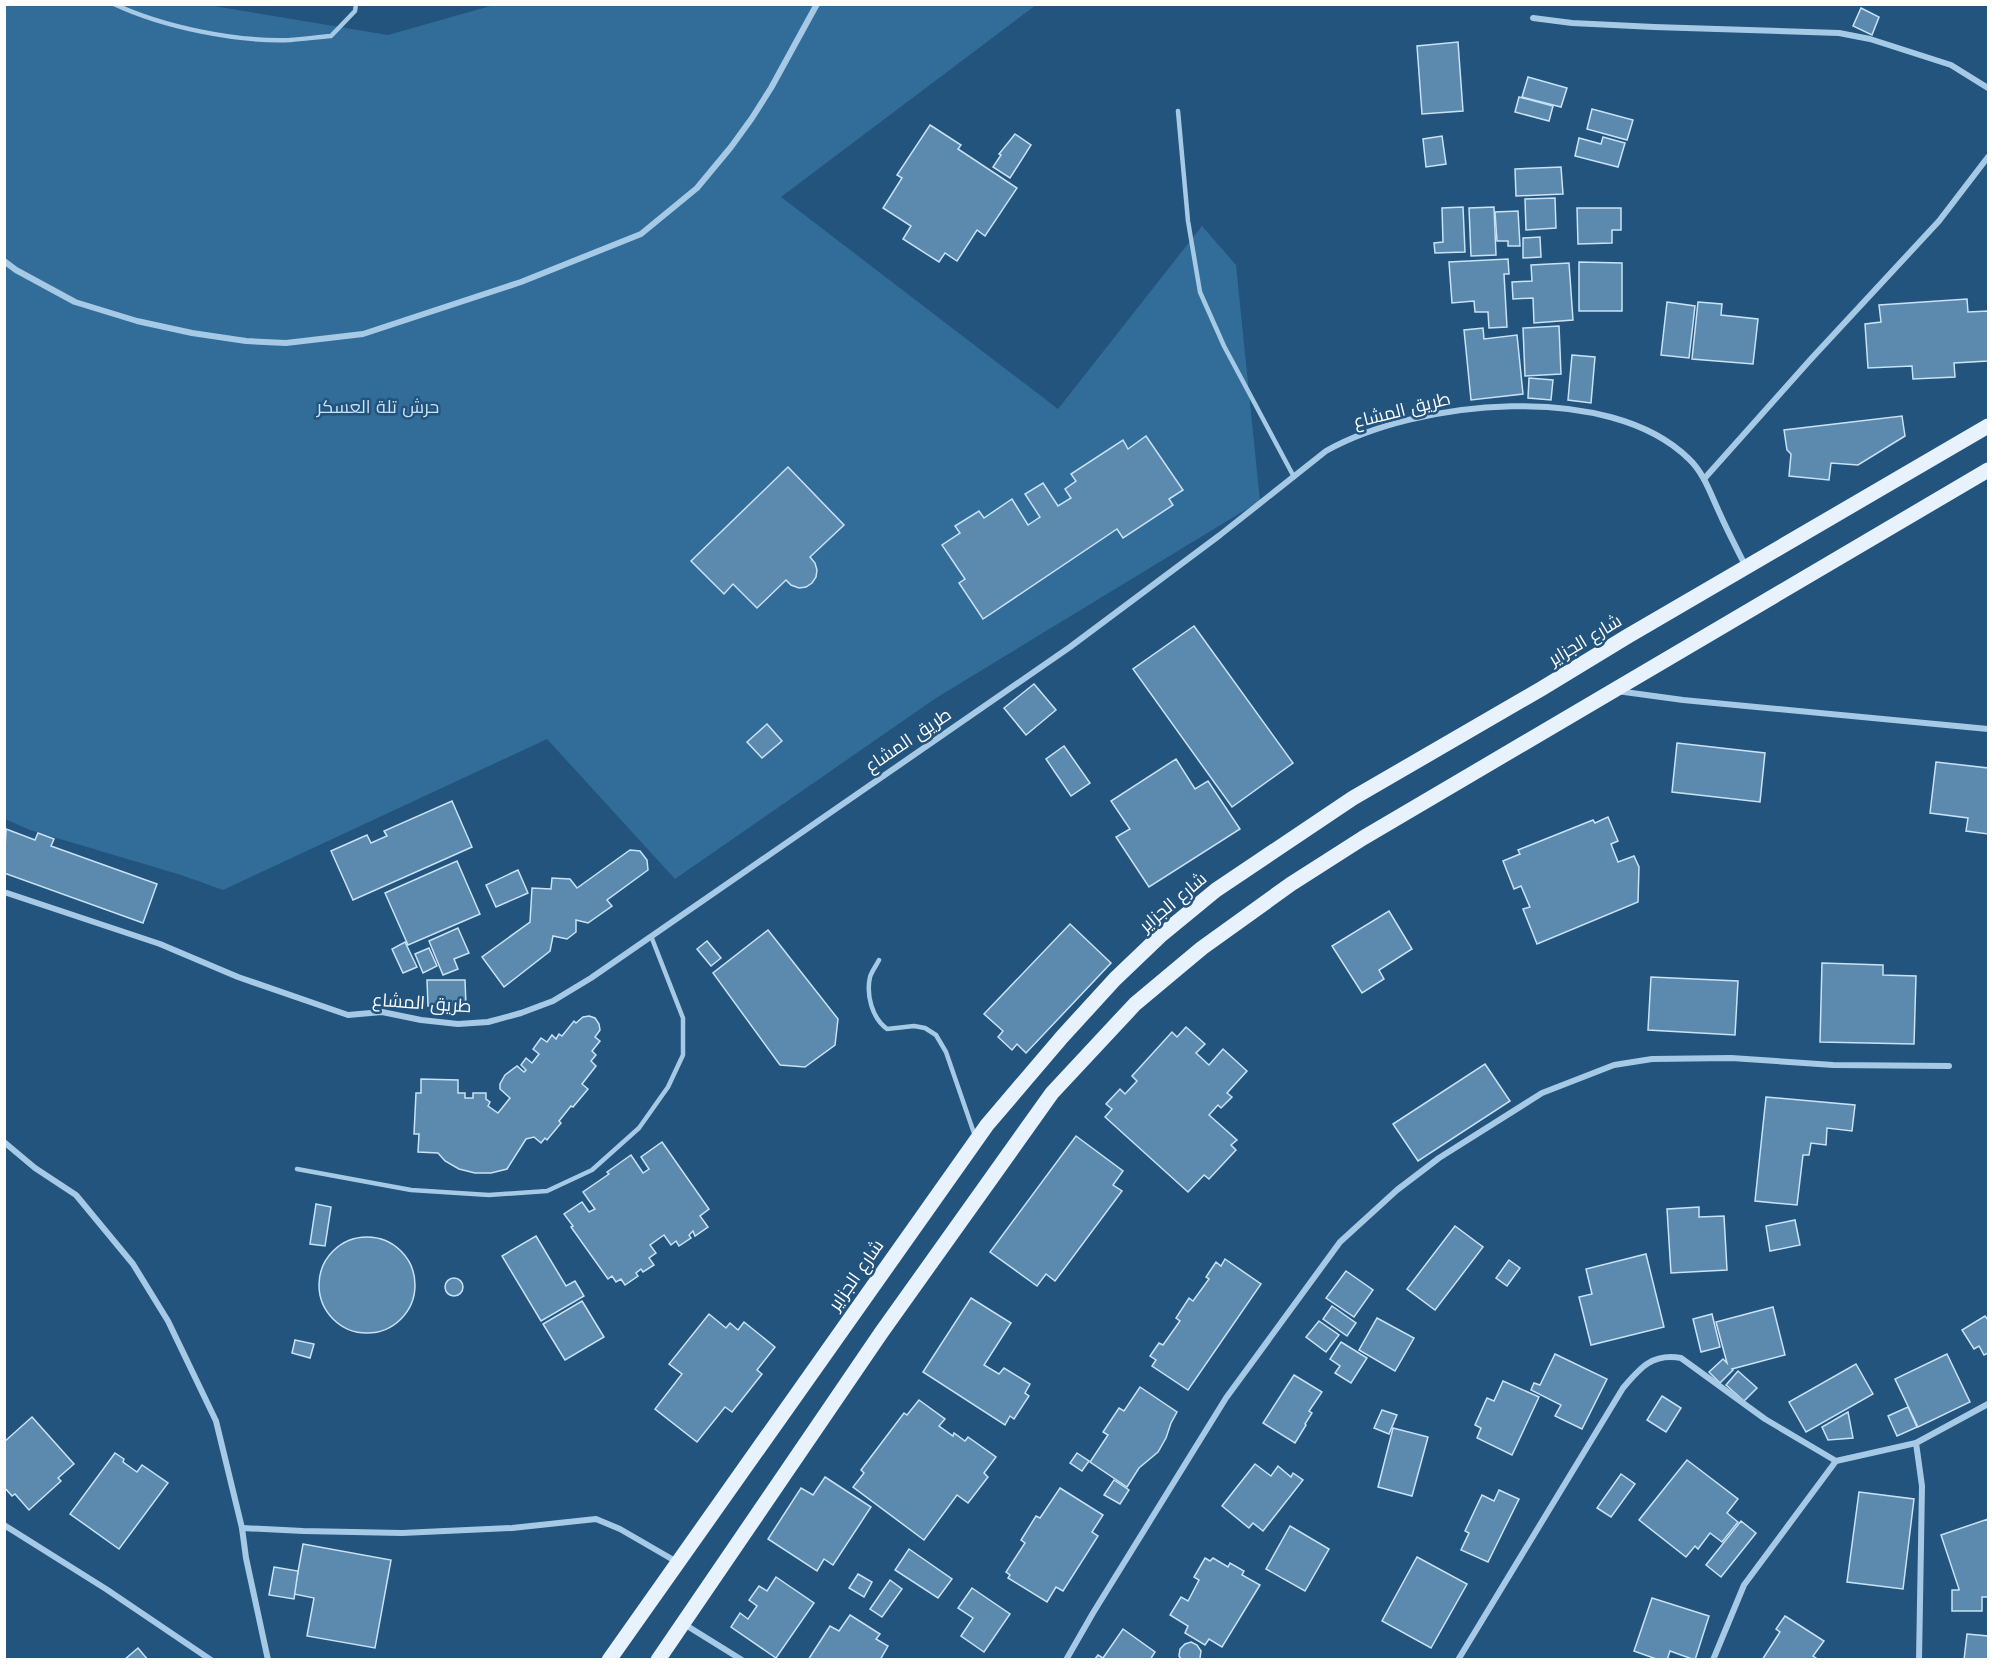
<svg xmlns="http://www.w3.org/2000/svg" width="1993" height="1664" font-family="Jost,Cairo,sans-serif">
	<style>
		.green { fill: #326d99 }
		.building { fill: #5b8aae; stroke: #c9e2f5; stroke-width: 1.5 }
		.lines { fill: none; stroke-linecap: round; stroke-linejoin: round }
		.lane { stroke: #a6cae6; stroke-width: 4.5 }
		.street { stroke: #a6cae6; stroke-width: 6 }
		.primary { stroke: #e7f2fd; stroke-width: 15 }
		.labels { text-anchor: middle; stroke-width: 5; stroke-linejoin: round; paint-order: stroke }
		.park-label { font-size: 18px; fill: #c9e2f5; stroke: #22547d }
		.street-label { font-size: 18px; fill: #fff; stroke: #22547d }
	</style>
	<rect width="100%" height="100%" fill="#22547d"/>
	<polygon class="green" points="5,5 208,5 388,35 494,5 1036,5 781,197 1058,409 1202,226 1236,265 1260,501 936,698 675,879 547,739 223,890 181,875 30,830 5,819"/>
	<g class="building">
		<polygon points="1861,8 1879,17 1872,35 1853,26"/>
		<polygon points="1458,42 1463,111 1422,114 1417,46"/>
		<polygon points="1528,77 1567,88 1561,107 1522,97"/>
		<polygon points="1519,97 1553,106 1549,121 1515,112"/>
		<polygon points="1592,109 1633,120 1627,140 1587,129"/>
		<polygon points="930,125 961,145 958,149 1017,188 985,236 977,230 957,261 945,253 939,262 903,239 911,226 883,208 902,178 897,175"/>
		<polygon points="1015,134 1031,145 1010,178 993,167 1001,155 999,154"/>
		<polygon points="1442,136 1446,164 1426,167 1423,139"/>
		<polygon points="1603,137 1625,143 1618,167 1575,156 1579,138 1601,144"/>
		<polygon points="1561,167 1563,194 1516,196 1515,169"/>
		<polygon points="1555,198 1556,228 1526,230 1525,199"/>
		<polygon points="1463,207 1465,252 1435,253 1434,243 1443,242 1442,208"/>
		<polygon points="1494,207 1496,255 1471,256 1469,208"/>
		<polygon points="1577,208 1621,208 1621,230 1612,230 1612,243 1578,244"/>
		<polygon points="1518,211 1520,246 1508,246 1508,241 1497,241 1495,212"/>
		<polygon points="1540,237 1541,257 1523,258 1523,238"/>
		<polygon points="1508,259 1509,274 1504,274 1507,327 1489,328 1488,312 1475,312 1474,301 1452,303 1449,262"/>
		<polygon points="1579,262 1622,263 1622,311 1579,311"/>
		<polygon points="1569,263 1573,320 1534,323 1533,298 1513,299 1512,282 1532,281 1531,265"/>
		<polygon points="1967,299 1968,312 1988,311 1988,361 1954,363 1955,377 1913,379 1912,366 1868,368 1865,324 1881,322 1879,305"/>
		<polygon points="1667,302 1695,306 1689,358 1661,355"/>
		<polygon points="1698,302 1722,304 1721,315 1758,319 1753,364 1692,359"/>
		<polygon points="1559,326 1561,374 1525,376 1523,328"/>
		<polygon points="1483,328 1484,339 1517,335 1523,394 1471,400 1464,330"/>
		<polygon points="1572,355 1595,357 1591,403 1568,400"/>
		<polygon points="1529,378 1553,380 1551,400 1528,398"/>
		<polygon points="1902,416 1905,436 1858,465 1831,463 1829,480 1789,476 1791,454 1787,450 1784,430"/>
		<polygon points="1146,436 1183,490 1169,499 1173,505 1123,538 1117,529 983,619 959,583 965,579 942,545 960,533 955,526 979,511 984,518 1012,499 1028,525 1040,517 1025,494 1043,483 1058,506 1071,498 1065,489 1076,481 1071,474 1123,440 1128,449"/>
		<polygon points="788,467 844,525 810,557 815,563 817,570 816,577 812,583 806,587 799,588 791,585 786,580 757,608 733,584 724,594 691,561"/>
		<polygon points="1194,626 1293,763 1232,807 1133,669"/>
		<polygon points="1034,684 1056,710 1026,735 1004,708"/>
		<polygon points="767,724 782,741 762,758 747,742"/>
		<polygon points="1677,743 1765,753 1760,802 1672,792"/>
		<polygon points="1064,746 1090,783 1071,796 1046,759"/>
		<polygon points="1176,759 1195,789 1208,781 1240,829 1149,887 1116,837 1130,829 1111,801"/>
		<polygon points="1936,762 1988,768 1988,834 1966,831 1968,818 1930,813"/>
		<polygon points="452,801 472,847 353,900 331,851 367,835 371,843 387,836 384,831"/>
		<polygon points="1608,817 1618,841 1611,844 1618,862 1634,856 1639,867 1638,902 1537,944 1523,909 1530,907 1521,886 1514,889 1503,861 1520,854 1518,850 1593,820 1595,823"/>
		<polygon points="6,829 35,840 38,833 54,839 51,846 157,884 143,923 4,873"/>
		<polygon points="630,850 640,851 647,860 648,870 607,900 612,906 588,923 576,920 576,932 567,939 553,936 550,951 504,987 482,957 530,922 532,888 551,889 552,878 570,879 577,888"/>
		<polygon points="457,861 480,914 408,945 385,893"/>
		<polygon points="518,870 528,893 496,907 486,885"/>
		<polygon points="1389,911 1412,949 1379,970 1384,979 1362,993 1332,946"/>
		<polygon points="1070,924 1111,963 1026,1053 1017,1044 1012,1050 998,1037 1003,1031 984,1014"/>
		<polygon points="458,928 469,953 454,959 458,969 443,975 429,941"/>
		<polygon points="768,930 838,1019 835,1045 805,1067 780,1065 713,973"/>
		<polygon points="707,941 721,958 711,966 697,949"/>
		<polygon points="405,942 417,967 403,973 392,949"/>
		<polygon points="429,948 437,966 423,973 415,954"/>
		<polygon points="1822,963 1883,965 1883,975 1916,976 1914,1044 1820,1042"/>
		<polygon points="1651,977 1738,981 1735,1035 1648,1030"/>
		<polygon points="427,980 465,980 466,1005 428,1006"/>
		<polygon points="589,1016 595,1018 599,1024 600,1030 595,1037 600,1041 592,1051 596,1055 591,1061 596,1066 582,1084 588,1089 573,1107 571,1106 559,1121 561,1123 547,1140 545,1138 541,1143 534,1137 526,1139 507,1169 491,1173 475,1173 459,1169 445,1161 438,1153 418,1152 419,1134 414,1134 416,1093 421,1093 421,1079 458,1080 458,1093 465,1093 465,1098 473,1098 473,1093 486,1093 486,1099 490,1102 488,1106 498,1113 510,1098 500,1089 500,1084 505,1075 517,1066 524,1072 526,1070 521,1065 526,1058 532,1063 539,1054 533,1049 541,1038 547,1042 552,1035 556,1039 559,1034 562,1036 574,1021 576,1023 583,1017"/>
		<polygon points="1186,1027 1205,1044 1196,1053 1209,1065 1223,1049 1247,1071 1227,1093 1232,1097 1221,1108 1218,1105 1209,1115 1237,1140 1231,1145 1236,1150 1209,1179 1204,1175 1188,1192 1105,1117 1112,1109 1106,1104 1120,1089 1125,1094 1137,1081 1132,1076 1172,1032 1177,1037"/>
		<polygon points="1485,1064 1510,1101 1418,1161 1393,1124"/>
		<polygon points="1766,1097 1855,1105 1852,1131 1827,1128 1826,1145 1811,1143 1809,1155 1803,1155 1797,1205 1755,1201"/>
		<polygon points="1076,1136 1123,1171 1113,1185 1122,1191 1055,1281 1046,1274 1037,1286 990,1252"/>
		<polygon points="662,1142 709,1209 700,1216 708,1227 695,1236 693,1231 689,1235 691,1238 679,1246 676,1241 671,1245 664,1235 650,1245 656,1253 649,1258 654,1265 643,1272 641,1269 636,1273 638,1276 625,1285 621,1279 616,1282 612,1276 608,1279 571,1227 573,1226 564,1214 582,1202 589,1212 595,1209 583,1192 609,1174 607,1172 631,1155 643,1173 649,1169 641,1157"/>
		<polygon points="316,1204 331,1207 325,1246 310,1244"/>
		<polygon points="1699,1207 1699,1217 1724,1216 1727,1270 1671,1273 1667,1209"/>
		<polygon points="1795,1220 1800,1245 1770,1251 1766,1226"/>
		<polygon points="1455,1226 1483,1247 1435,1310 1407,1289"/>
		<polygon points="536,1236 566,1286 575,1281 584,1296 541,1321 502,1256"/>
		<circle cx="367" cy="1285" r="48"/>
		<polygon points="1646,1254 1664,1327 1591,1345 1579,1297 1592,1294 1586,1269"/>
		<polygon points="1225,1259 1261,1284 1188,1390 1152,1366 1156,1360 1150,1356 1159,1343 1163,1345 1180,1321 1176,1318 1189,1298 1193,1301 1209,1279 1206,1277 1216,1262 1221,1266"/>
		<polygon points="1509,1260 1520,1268 1507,1286 1496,1278"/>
		<polygon points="1346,1271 1373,1290 1354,1317 1326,1298"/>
		<circle cx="454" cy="1287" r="9"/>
		<polygon points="971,1298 1011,1323 984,1365 999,1374 1004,1368 1030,1384 1025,1393 1029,1396 1014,1419 1010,1416 1005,1425 923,1372"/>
		<polygon points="582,1301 604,1337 565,1360 543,1324"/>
		<polygon points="1332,1306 1356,1323 1347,1336 1323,1319"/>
		<polygon points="1773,1307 1785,1355 1732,1369 1733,1370 1720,1383 1709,1372 1723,1359 1727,1363 1716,1322"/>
		<polygon points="709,1314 726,1328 730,1323 738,1330 744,1322 775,1347 757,1370 762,1374 732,1412 725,1407 697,1442 655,1409 682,1374 669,1364"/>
		<polygon points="1712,1314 1720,1347 1701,1352 1693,1319"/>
		<polygon points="1985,1316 1988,1320 1988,1353 1984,1355 1979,1346 1974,1349 1962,1330"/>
		<polygon points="1377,1318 1414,1338 1395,1371 1359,1350"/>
		<polygon points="1319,1321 1339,1335 1326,1352 1306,1337"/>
		<polygon points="295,1340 314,1344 310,1358 292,1353"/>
		<polygon points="1341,1342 1367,1358 1351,1383 1335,1373 1340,1366 1330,1359"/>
		<polygon points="1555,1354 1607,1379 1582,1429 1555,1416 1561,1405 1531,1390 1534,1383 1540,1385"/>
		<polygon points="1947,1354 1970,1402 1918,1427 1895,1379"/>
		<polygon points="1856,1364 1873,1394 1806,1432 1789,1402"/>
		<polygon points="1738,1371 1757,1388 1744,1401 1726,1385"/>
		<polygon points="1294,1375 1322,1392 1309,1411 1312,1413 1305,1424 1306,1425 1295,1443 1263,1423"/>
		<polygon points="1503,1381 1539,1397 1512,1455 1477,1438 1481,1428 1475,1425 1487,1398 1494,1401"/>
		<polygon points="1140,1387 1177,1412 1171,1423 1166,1438 1158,1452 1139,1468 1127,1487 1090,1462 1108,1435 1103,1432 1119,1408 1124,1411"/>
		<polygon points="1662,1396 1681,1408 1666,1432 1647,1420"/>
		<polygon points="919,1400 945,1419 939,1426 953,1436 954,1433 965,1441 968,1437 996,1457 984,1473 988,1477 968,1503 957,1495 924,1540 853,1487 864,1473 861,1470 904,1413 907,1415"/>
		<polygon points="1908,1407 1917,1427 1897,1436 1888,1416"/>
		<polygon points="1382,1410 1397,1415 1389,1434 1374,1428"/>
		<polygon points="1848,1412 1853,1438 1828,1440 1822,1427"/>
		<polygon points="32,1417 74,1464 58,1478 61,1481 29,1510 15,1494 12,1496 4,1487 4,1442"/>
		<polygon points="1393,1428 1428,1437 1412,1496 1378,1487"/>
		<polygon points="115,1453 124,1459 123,1462 137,1472 142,1465 168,1483 119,1549 70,1514"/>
		<polygon points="1077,1453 1089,1461 1082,1471 1070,1463"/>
		<polygon points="1687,1460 1738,1499 1727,1513 1738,1522 1722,1542 1710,1533 1698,1549 1695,1546 1686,1557 1639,1520"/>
		<polygon points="1255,1464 1271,1476 1278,1466 1291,1477 1293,1473 1303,1480 1263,1531 1253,1523 1249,1528 1222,1506"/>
		<polygon points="1621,1474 1635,1484 1611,1517 1597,1508"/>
		<polygon points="825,1477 871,1507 833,1565 824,1559 817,1571 768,1539 801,1488 813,1495"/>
		<polygon points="1114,1480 1129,1490 1120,1504 1104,1495"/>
		<polygon points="1060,1488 1103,1515 1092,1532 1098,1536 1063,1591 1056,1587 1047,1602 1008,1578 1010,1575 1006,1572 1025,1543 1021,1540 1036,1516 1040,1518"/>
		<polygon points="1499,1490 1519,1499 1488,1562 1461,1550 1469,1533 1465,1531 1482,1495 1494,1501"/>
		<polygon points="1859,1492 1914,1499 1903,1589 1847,1582"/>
		<polygon points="1988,1519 1988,1597 1982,1597 1982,1611 1952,1611 1952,1590 1959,1590 1959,1589 1941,1535"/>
		<polygon points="1741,1521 1756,1533 1721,1577 1706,1565"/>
		<polygon points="1290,1526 1329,1549 1305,1591 1266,1569"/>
		<polygon points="303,1544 391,1560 375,1648 307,1636 314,1598 294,1594"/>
		<polygon points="909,1549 952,1579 938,1598 895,1570"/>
		<polygon points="1417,1557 1467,1584 1431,1648 1382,1621"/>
		<polygon points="1205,1558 1210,1561 1213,1558 1228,1567 1230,1563 1244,1571 1242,1575 1260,1585 1222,1647 1209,1639 1205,1645 1185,1633 1188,1626 1170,1615 1181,1597 1188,1601 1199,1580 1194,1577"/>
		<polygon points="274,1567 298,1571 294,1599 269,1595"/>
		<polygon points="858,1574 872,1582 864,1597 849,1588"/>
		<polygon points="776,1577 814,1603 776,1658 731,1627 740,1613 748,1619 757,1606 749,1600 759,1586 767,1591"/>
		<polygon points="890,1580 902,1589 882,1617 870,1609"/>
		<polygon points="972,1588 1010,1614 984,1652 961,1636 973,1618 958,1608"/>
		<polygon points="1652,1598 1709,1616 1695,1660 1670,1651 1667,1660 1659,1660 1634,1651"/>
		<polygon points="850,1615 880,1634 876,1639 888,1646 880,1660 808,1660 830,1626 839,1631"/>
		<polygon points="1785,1616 1824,1641 1813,1656 1819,1660 1762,1660 1780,1632 1776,1629"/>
		<polygon points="1123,1629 1155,1652 1150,1660 1094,1660 1098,1655 1103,1658"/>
		<polygon points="1967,1634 1988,1636 1988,1660 1964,1660"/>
		<polygon points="1191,1642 1197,1645 1201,1651 1200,1658 1199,1660 1182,1660 1179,1656 1180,1649 1185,1644"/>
		<polygon points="138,1648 148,1660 124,1660"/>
	</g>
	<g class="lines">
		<g class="lane">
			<path d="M114 4C163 27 236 42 290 40 304 39 318 37 331 36L355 11 356 4"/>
			<polyline points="1178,111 1188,221 1200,292 1224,346 1294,477"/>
			<path d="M879 960C876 966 872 971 870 977 866 995 872 1018 887 1029L914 1026 925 1028 936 1035 946 1052 975 1136"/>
			<polyline points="297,1169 411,1190 489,1195 547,1191 592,1170 639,1128 668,1087 683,1055 683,1018 651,936"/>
		</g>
		<g class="street">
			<polyline points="1533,18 1572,23 1654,27 1839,33 1870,39 1951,65 1988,88"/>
			<polyline points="4,261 16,270 75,302 137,321 192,333 246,341 286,343 363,334 521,282 641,234 697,188 731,147 752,118 771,88 817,4"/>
			<polyline points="1704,479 1811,359 1939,221 1988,157"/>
			<polyline points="1617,691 1683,700 1988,729"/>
			<path d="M4 892 160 944 238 977 348 1015 382 1012 421 1020 458 1024 488 1022 521 1013 553 1001 591 978 1070 647 1220 535 1326 451C1416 400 1609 380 1689 459 1704 473 1711 495 1720 514 1728 532 1737 549 1746 567"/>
			<polyline points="4,1142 35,1168 76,1195 133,1264 168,1321 216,1421 242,1528 246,1558 268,1660"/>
			<polyline points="1916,1443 1988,1404"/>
			<polyline points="4,1525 106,1589 211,1660"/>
			<polyline points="242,1528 303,1531 402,1533 512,1528 596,1519 620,1529 677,1562"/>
			<polyline points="684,1624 742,1660"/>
			<polyline points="1066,1660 1093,1613 1226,1398 1340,1242 1397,1190 1439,1158 1542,1093 1614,1065 1652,1059 1731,1058 1833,1065 1949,1066"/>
			<path d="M1458 1660 1623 1388C1640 1368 1652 1353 1681 1358L1765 1419 1836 1461"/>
			<polyline points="1713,1660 1744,1585 1836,1461 1916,1443 1922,1486 1919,1660"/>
		</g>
		<g class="primary">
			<polyline points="609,1660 987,1125 1062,1037 1115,979 1160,936 1216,890 1353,798 1541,689 1628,636 1988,426"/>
			<polyline points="658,1660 881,1333 1052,1093 1135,1004 1202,948 1291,884 1363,838 1988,470"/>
		</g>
	</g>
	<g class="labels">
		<g class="park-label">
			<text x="378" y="413">حرش تلة العسكر</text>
		</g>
		<g class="street-label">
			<text transform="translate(1402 410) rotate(-14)" y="6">طريق المشاع</text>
			<text transform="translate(1585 640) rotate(-31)" y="6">شارع الجزاير</text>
			<text transform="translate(908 740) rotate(-34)" y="6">طريق المشاع</text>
			<text transform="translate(1173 902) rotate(-40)" y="6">شارع الجزاير</text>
			<text transform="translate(422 1003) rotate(4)" y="6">طريق المشاع</text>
			<text transform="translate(856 1275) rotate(-55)" y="6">شارع الجزاير</text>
		</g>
	</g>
	<rect width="1993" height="1664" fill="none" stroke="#ffffff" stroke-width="12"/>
</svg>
